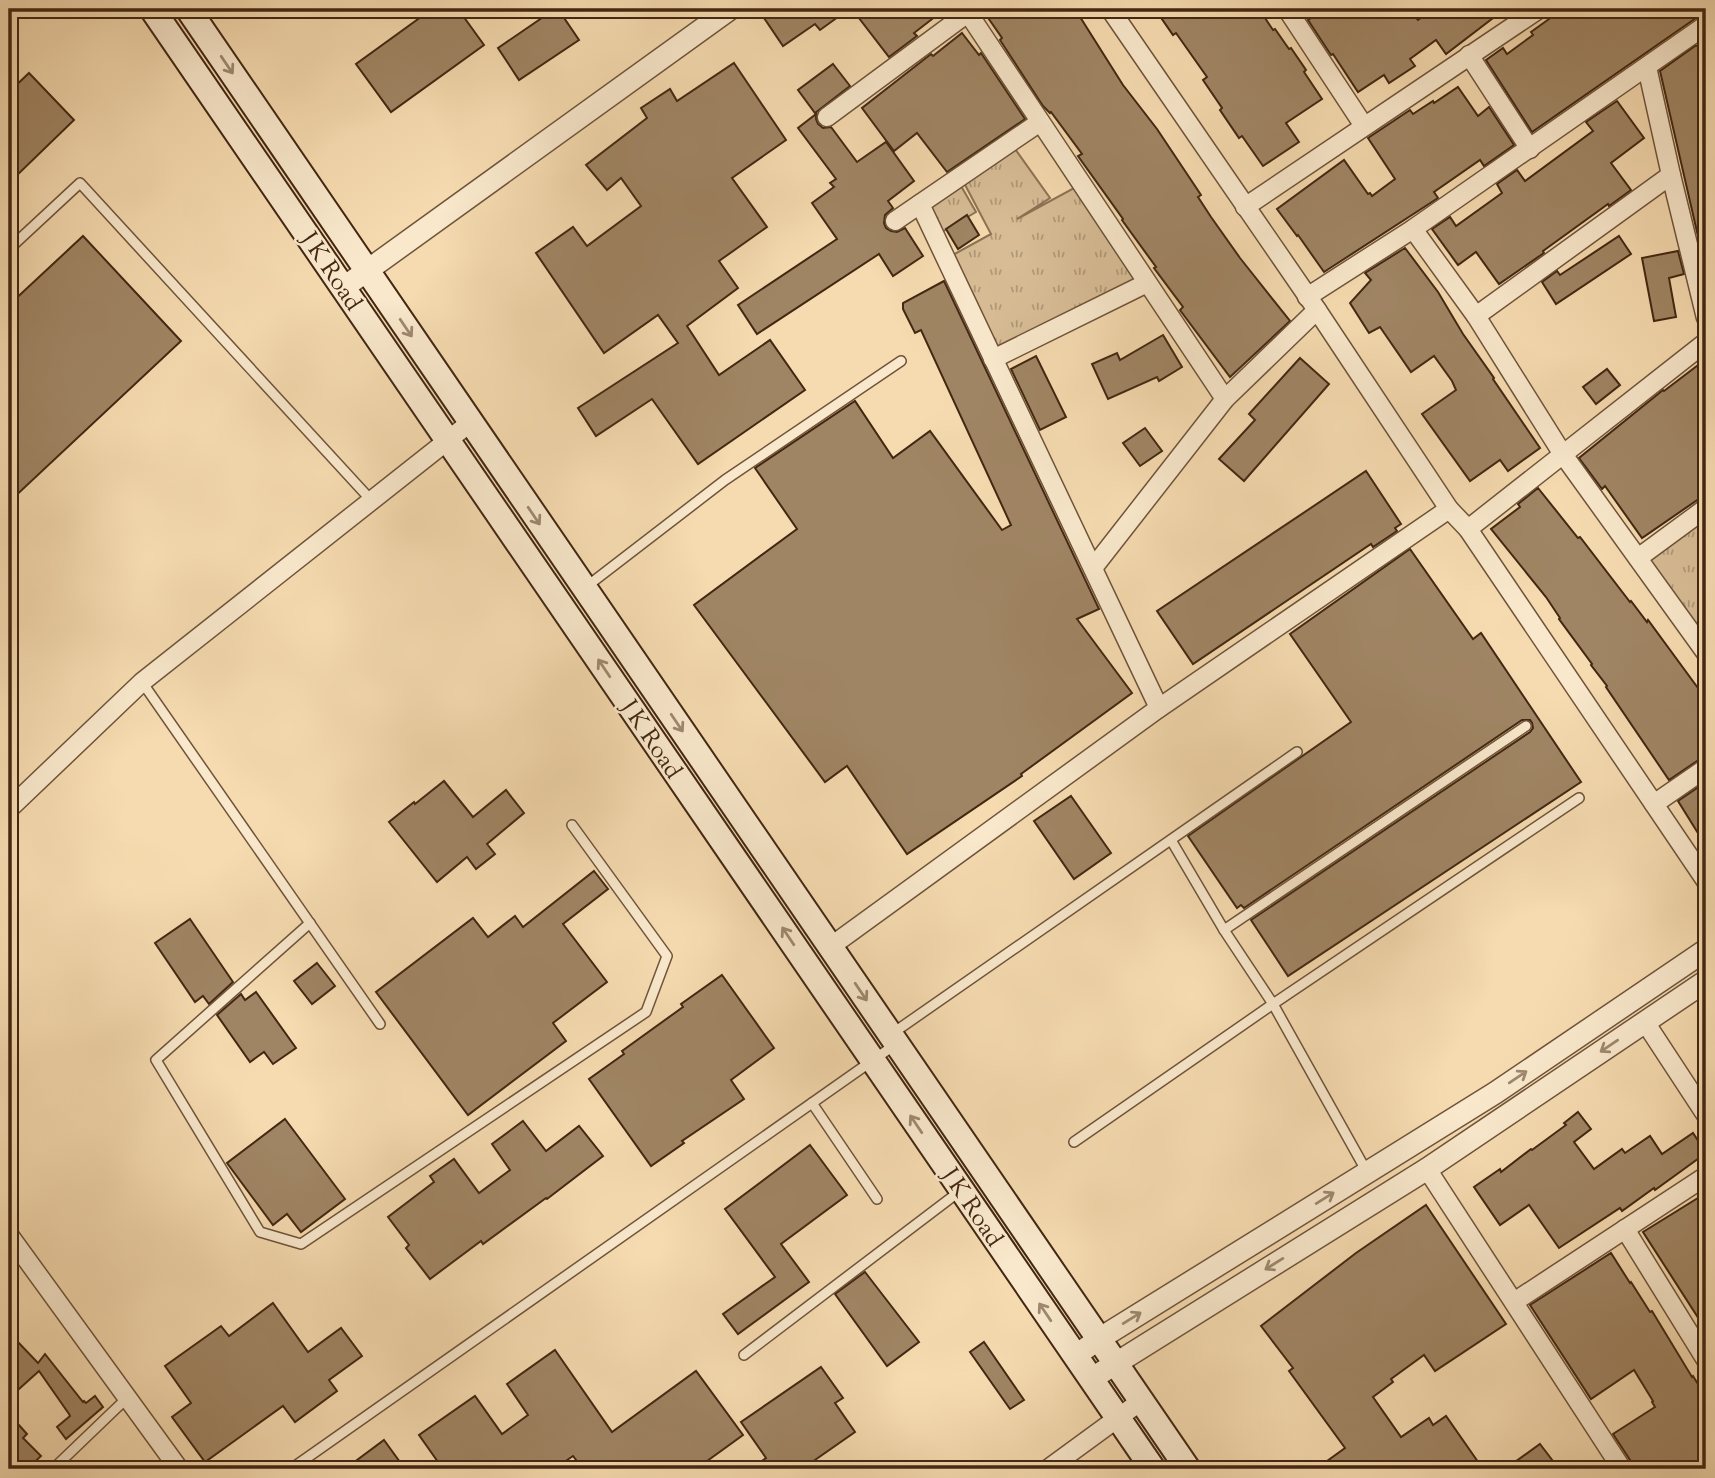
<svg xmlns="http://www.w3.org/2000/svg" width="1715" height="1478" font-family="'Sorts Mill Goudy',serif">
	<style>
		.grass { fill: url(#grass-tufts); stroke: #8c7254; stroke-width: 2 }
		.building { fill: #a08564; stroke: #422712; stroke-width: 2 }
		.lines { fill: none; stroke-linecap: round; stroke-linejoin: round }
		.service-casing { stroke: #6f543a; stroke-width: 12 }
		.minor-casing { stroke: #6f543a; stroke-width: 21 }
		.tertiary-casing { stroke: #6f543a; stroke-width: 24 }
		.secondary-casing { stroke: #422712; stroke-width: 28 }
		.service { stroke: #f9e8cc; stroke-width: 9 }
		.minor { stroke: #f9e8cc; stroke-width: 18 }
		.tertiary { stroke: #f9e8cc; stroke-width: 21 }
		.secondary { stroke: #f9e8cc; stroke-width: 24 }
		.oneway { stroke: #9e886f }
		.labels { text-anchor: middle; stroke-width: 5; stroke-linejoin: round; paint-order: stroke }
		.street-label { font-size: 24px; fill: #422712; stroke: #f9e8cc }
	</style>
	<defs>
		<pattern id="grass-tufts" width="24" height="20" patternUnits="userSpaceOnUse" patternTransform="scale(1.75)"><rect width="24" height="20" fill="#d7bc95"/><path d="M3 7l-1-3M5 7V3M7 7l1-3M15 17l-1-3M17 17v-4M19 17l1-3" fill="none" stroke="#b09978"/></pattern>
	</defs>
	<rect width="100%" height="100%" fill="#f6dbb0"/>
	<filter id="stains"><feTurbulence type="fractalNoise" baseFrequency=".00286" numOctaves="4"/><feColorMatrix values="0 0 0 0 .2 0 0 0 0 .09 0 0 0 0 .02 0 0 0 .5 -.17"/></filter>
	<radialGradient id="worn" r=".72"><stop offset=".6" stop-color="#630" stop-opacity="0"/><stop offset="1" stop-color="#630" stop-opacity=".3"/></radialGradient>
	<g class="grass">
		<polygon points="1013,146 1050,198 1017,219 1074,188 1139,280 996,354 951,256 991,234 962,179"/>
		<polygon points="957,179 976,212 935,236 920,204"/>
		<polygon points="1706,517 1706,628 1700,633 1648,560"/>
	</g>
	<g class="building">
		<polygon points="432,9 458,9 484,45 391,112 356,64"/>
		<polygon points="555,9 558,9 579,40 519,80 498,48"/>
		<polygon points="758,9 849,9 820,30 815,24 783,46"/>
		<polygon points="852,9 945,9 914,33 917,36 889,57"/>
		<polygon points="984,9 1075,9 1123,85 1157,129 1201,195 1198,197 1211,217 1240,258 1290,321 1230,377 1180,310 1183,307 1154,268 1156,267 1122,220 1123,219 1078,156 1082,154 1051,112 1050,113 1043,106 1000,40 1002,38 984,12"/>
		<polygon points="1155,9 1259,9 1273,30 1275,29 1289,49 1291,48 1306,70 1304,72 1322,99 1286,123 1299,142 1263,166 1242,136 1239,138 1220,110 1222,108 1203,80 1207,77 1176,33 1173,35"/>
		<polygon points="1324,9 1409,9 1418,20 1433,9 1486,9 1493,18 1446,54 1436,40 1410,59 1415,66 1389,83 1384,75 1358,92 1333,54 1331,55 1308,20"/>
		<polygon points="1563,9 1706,9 1706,14 1699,16 1532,132 1486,60 1503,48 1507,54 1533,35 1531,32"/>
		<polygon points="962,33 979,55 981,53 1025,119 947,172 917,133 894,151 862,108 931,54 933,56"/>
		<polygon points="1706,44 1706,271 1660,71 1695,46"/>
		<polygon points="734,63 786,140 732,178 767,227 719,261 738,288 687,326 719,375 770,340 805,390 698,464 652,399 596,436 578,408 678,343 658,315 604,353 536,253 573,227 587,246 641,206 621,178 607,190 586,165 647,118 641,108 670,89 677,101"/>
		<polygon points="833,64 850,86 815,113 798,90"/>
		<polygon points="29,73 74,120 9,183 9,92"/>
		<polygon points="1458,87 1478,116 1489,107 1514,145 1484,166 1480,160 1434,192 1438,198 1324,272 1298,235 1297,236 1277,209 1344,160 1368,194 1370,193 1372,196 1395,179 1368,138 1410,110 1413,114 1433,101 1434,103"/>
		<polygon points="1617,101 1644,138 1611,163 1631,190 1609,206 1608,204 1543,251 1544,253 1499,284 1476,252 1458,265 1432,229 1450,217 1456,226 1502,193 1497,184 1517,170 1525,181 1593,131 1586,122"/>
		<polygon points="816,114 816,119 818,124 823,128 831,127 857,162 886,142 914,181 888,201 893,208 885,215 884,223 886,228 891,231 897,232 905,228 923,256 893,276 879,254 757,334 738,305 837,239 812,203 834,187 830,183 836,179 798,128"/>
		<polygon points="967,215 979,235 958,249 946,229"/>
		<polygon points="83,236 181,341 9,502 9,305"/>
		<polygon points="1619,236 1631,254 1556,304 1542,282 1557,271 1560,275"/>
		<polygon points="1405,248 1438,292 1463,334 1494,378 1493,379 1540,448 1508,471 1500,460 1470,481 1422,414 1456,390 1452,381 1434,356 1411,372 1380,327 1369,333 1350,303 1371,280 1365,273"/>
		<polygon points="1678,251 1684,274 1669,278 1676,317 1654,321 1642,258"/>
		<polygon points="944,281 1099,609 1077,619 1132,693 1021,774 1022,776 907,854 847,766 825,782 694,605 797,529 755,468 855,401 893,458 930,431 1002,530 1011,525 921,330 915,333 903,309 903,303"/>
		<polygon points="1163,335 1182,367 1159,381 1157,377 1108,399 1092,364 1117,353 1120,360"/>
		<polygon points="1036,356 1066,417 1040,430 1011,369"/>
		<polygon points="1300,358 1329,384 1244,481 1219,459 1255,420 1249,414"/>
		<polygon points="1706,359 1706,494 1642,538 1605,486 1602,489 1579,458 1663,390 1664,391"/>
		<polygon points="1607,369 1620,385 1596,404 1583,387"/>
		<polygon points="1145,428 1162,451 1140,466 1123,443"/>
		<polygon points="1366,471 1401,524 1395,528 1397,531 1373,547 1371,544 1193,664 1157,611"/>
		<polygon points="1538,488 1578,538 1580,537 1630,602 1631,601 1647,622 1648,620 1706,699 1706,756 1700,759 1669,780 1606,687 1607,686 1591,665 1592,664 1559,619 1560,618 1546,597 1491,529 1520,507 1518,504"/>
		<polygon points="1410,549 1473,639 1481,633 1581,782 1288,976 1251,920 1530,732 1533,728 1532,723 1530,720 1522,720 1244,908 1241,905 1237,908 1188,836 1351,722 1290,634"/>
		<polygon points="444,781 473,817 506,790 524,813 487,844 495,854 476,869 467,857 437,882 389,822 414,802 415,804"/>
		<polygon points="1706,782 1706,846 1678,801"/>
		<polygon points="1071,796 1111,853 1074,879 1034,821"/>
		<polygon points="594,871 608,889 563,924 607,982 553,1023 566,1041 468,1115 376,992 473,918 488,937 515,916 523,927"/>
		<polygon points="190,919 233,982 209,1004 203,996 195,1002 155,943"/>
		<polygon points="317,963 335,986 312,1004 294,981"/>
		<polygon points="722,975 774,1048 731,1080 744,1099 682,1141 684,1143 651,1166 589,1079 624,1054 622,1051 683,1007 681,1004"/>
		<polygon points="256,992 296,1048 273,1064 264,1052 250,1062 217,1015 241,994 245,1000"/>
		<polygon points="1578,1112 1591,1129 1574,1142 1594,1169 1622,1149 1625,1153 1650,1136 1662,1154 1693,1133 1706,1153 1655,1190 1654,1188 1622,1211 1620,1208 1559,1248 1529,1205 1500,1225 1474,1187 1500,1169 1501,1172 1531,1149 1532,1150 1566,1125 1564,1123"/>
		<polygon points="285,1119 345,1199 301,1232 287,1214 273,1225 227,1163"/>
		<polygon points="523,1121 546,1151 579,1126 603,1156 547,1199 546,1198 483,1244 481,1241 430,1279 406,1248 409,1245 388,1217 434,1182 430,1176 454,1159 479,1193 510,1170 492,1144"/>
		<polygon points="810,1145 847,1195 781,1244 809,1282 738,1334 723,1314 775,1277 725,1209"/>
		<polygon points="1706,1193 1706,1237 1700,1241 1706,1251 1706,1330 1643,1232"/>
		<polygon points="1426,1205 1506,1324 1435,1371 1424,1355 1391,1379 1393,1382 1373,1397 1401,1437 1429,1418 1433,1425 1446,1416 1483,1469 1316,1469 1345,1448 1289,1371 1293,1368 1261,1326 1356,1253"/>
		<polygon points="1611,1253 1630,1283 1631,1282 1650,1312 1652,1311 1692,1377 1693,1376 1706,1397 1706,1469 1636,1469 1613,1434 1655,1407 1652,1402 1653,1401 1634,1370 1591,1399 1530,1305"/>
		<polygon points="865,1272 919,1342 887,1366 835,1294"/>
		<polygon points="273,1303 308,1352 341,1328 362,1356 329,1380 337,1391 295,1422 283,1406 205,1462 172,1417 191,1403 165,1366 221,1326 229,1336"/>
		<polygon points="16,1340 38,1363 45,1354 83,1402 84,1401 86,1403 95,1396 103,1407 66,1439 57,1427 70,1416 69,1414 39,1371 9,1398 9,1347"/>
		<polygon points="984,1342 1024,1400 1010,1409 970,1352"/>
		<polygon points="555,1350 612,1432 696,1371 743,1435 696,1469 583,1469 573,1456 554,1469 443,1469 419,1435 475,1396 502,1434 528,1415 507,1384"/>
		<polygon points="821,1367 843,1398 835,1403 855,1432 802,1469 751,1469 766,1458 741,1422"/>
		<polygon points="9,1414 27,1434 23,1438 41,1456 27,1469 20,1469 9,1457"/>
		<polygon points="384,1440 405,1469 345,1469"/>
		<polygon points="1540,1444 1559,1469 1505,1469"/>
	</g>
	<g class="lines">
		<defs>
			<g id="service">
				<polyline points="9,249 80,183 371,500"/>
				<polyline points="586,587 725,480 901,361"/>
				<polyline points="142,682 380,1024"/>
				<polyline points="1171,840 1224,930 1273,1004 1367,1172"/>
				<polyline points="310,923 156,1060 260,1232 301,1244 646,1012 667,956 572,825"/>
				<polyline points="1224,930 1526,726"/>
				<polyline points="893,1033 1297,752"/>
				<polyline points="812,1103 877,1199"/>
				<polyline points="1074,1142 1273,1004 1579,798"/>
				<polyline points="744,1355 960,1191"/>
				<polyline points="53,1469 127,1398"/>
				<polyline points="291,1469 896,1044"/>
			</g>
			<g id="minor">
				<polyline points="1110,9 1317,310 1449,509 1468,529 1706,881"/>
				<polyline points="1287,9 1364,126"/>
				<polyline points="968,13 1225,399"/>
				<polyline points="1469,55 1530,149"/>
				<polyline points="1647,67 1671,175 1706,318"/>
				<polyline points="827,117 973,9"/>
				<polyline points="920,204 1159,708"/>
				<polyline points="1245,207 1539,9"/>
				<polyline points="895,221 1040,122"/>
				<polyline points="1413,229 1476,316 1562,453 1706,653"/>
				<polyline points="1307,297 1413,229 1706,25"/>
				<polyline points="1476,316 1671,175"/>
				<polyline points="993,359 1147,283"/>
				<polyline points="1468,529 1706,342"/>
				<polyline points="1638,558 1706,508"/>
				<polyline points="1093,568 1225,399 1317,310"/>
				<polyline points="1654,804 1706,768"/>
				<polyline points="9,809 142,682 471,422"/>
				<polyline points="830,947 1159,708 1449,509"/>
				<polyline points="1645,1022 1706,1115"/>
				<polyline points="1427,1169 1622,1469"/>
				<polyline points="1625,1229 1706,1360"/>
				<polyline points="9,1235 179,1469"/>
				<polyline points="1514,1302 1706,1176"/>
				<polyline points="1048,1469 1141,1401"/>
			</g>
			<g id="tertiary">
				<polyline points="343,288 730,9"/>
				<polyline points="1075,1356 1099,1339 1495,1093 1706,950"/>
				<polyline points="1091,1379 1427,1169 1706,981"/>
			</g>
			<g id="secondary">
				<polyline points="152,9 1153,1469"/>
				<polyline points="188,9 1188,1469"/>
			</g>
		</defs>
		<use href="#service" class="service-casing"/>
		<use href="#minor" class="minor-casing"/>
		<use href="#tertiary" class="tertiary-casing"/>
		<use href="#secondary" class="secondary-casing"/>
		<use href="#service" class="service"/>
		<use href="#minor" class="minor"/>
		<use href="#tertiary" class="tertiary"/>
		<use href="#secondary" class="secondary"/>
	</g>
	<defs><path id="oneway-shaft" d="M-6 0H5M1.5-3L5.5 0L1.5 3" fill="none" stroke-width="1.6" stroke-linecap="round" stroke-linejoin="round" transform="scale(1.75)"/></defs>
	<g class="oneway">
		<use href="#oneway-shaft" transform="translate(227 65) rotate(56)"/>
		<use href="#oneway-shaft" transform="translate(406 328) rotate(56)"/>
		<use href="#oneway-shaft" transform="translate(534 516) rotate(56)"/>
		<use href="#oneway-shaft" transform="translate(604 668) rotate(-124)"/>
		<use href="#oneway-shaft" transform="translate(677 723) rotate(56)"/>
		<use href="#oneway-shaft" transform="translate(788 936) rotate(-124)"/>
		<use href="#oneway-shaft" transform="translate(861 992) rotate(56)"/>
		<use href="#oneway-shaft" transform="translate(1609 1046) rotate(146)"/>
		<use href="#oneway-shaft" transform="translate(1518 1077) rotate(-34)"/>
		<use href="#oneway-shaft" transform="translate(916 1124) rotate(-124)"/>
		<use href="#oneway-shaft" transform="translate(1325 1198) rotate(-32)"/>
		<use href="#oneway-shaft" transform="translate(1274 1264) rotate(148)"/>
		<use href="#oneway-shaft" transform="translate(1045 1312) rotate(-124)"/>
		<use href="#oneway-shaft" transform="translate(1132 1318) rotate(-32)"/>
	</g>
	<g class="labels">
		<g class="street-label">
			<text transform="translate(332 271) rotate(56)" y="8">J K Road</text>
			<text transform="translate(652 739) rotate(56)" y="8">J K Road</text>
			<text transform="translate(973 1207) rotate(56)" y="8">J K Road</text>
		</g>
	</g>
	<rect width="1715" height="1478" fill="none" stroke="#f6dbb0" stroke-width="35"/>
	<rect x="10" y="10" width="1694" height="1457" fill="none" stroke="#422712" stroke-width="3.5"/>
	<rect x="18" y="18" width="1680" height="1443" fill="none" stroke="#422712" stroke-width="2"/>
	<rect width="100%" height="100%" filter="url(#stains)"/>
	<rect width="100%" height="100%" fill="url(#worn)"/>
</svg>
